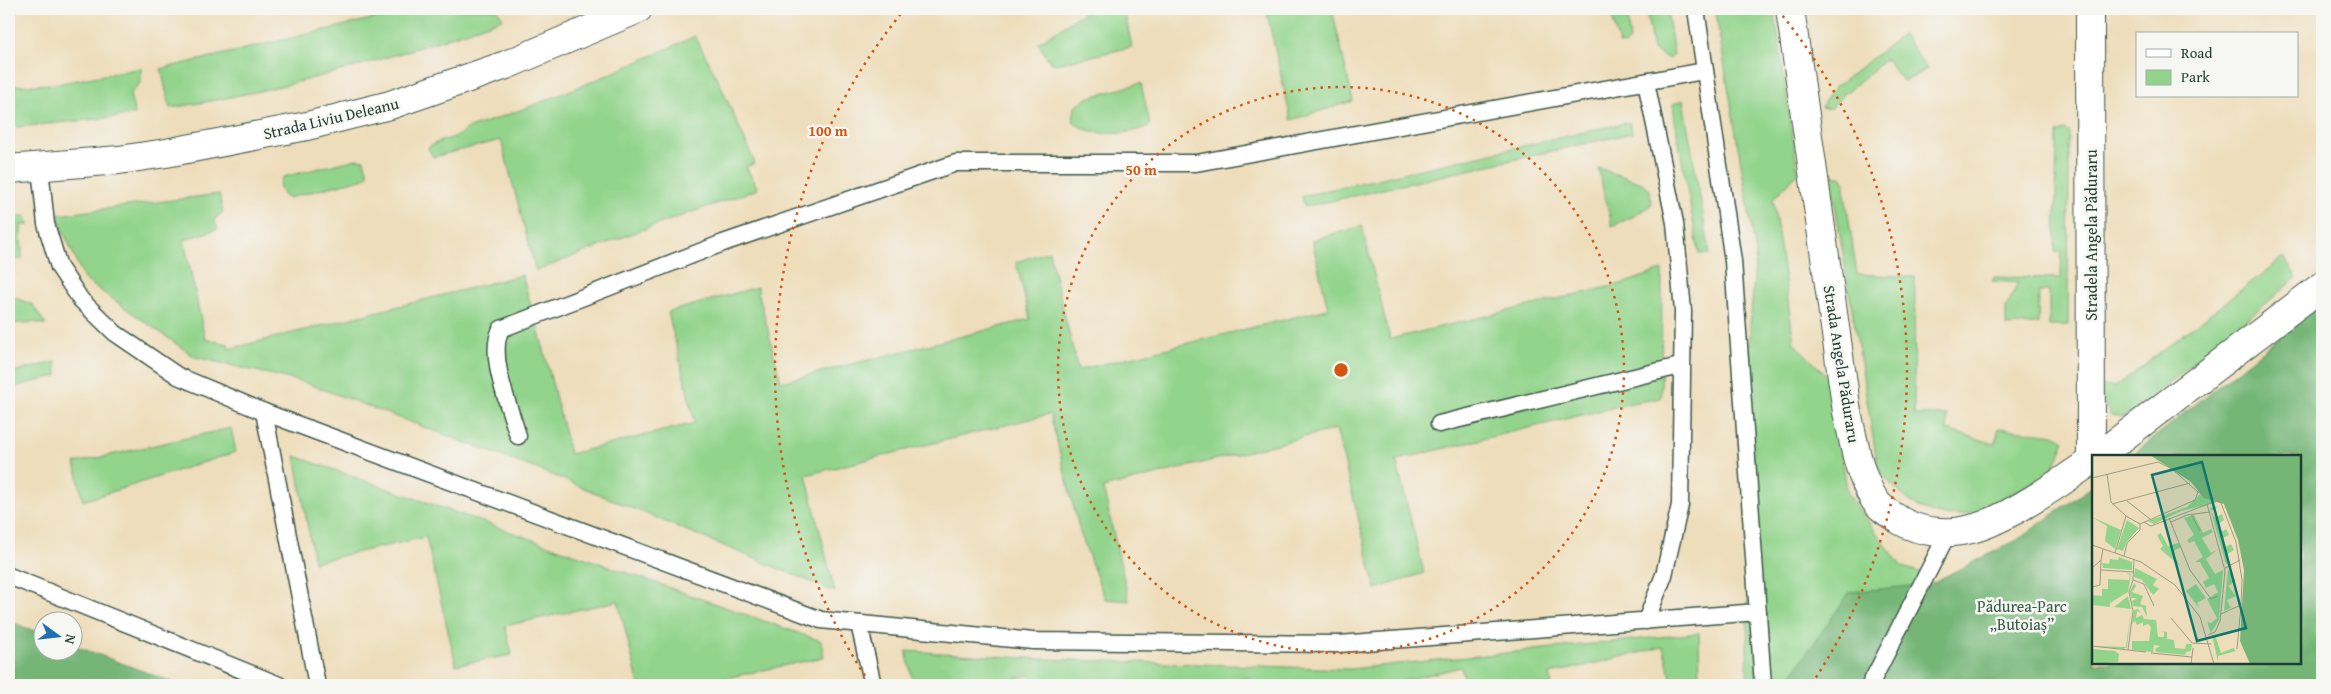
<svg xmlns="http://www.w3.org/2000/svg" width="2331" height="694" font-family="'Gentium Book Plus',serif">
	<style>
		.green { fill: #92d48b; stroke: #588860 }
		.forest { fill: #75b677; stroke: #4a7a56 }
		.lines { fill: none; stroke-linecap: round; stroke-linejoin: round }
		.service-casing { stroke: #3e5548; stroke-width: 19 }
		.minor-casing { stroke: #3e5548; stroke-width: 30 }
		.secondary-casing { stroke: #3e5548; stroke-width: 30 }
		.service { stroke: #fff; stroke-width: 16 }
		.minor { stroke: #fff; stroke-width: 28 }
		.secondary { stroke: #fff; stroke-width: 28 }
		.ring { fill: none; stroke: #d45610; stroke-width: 2.5; stroke-dasharray: 2.5 5 }
		.labels { text-anchor: middle; stroke-width: 5; stroke-linejoin: round; paint-order: stroke }
		.street-label { font-size: 16px; fill: #1f3d34; stroke: #f6f6f2 }
		.park-label { font-size: 16px; fill: #365b45; stroke: #f6f6f2 }
		.inset-road { fill: none; stroke: #9b9d84; stroke-width: 1 }
		.view { fill: #0f766e; fill-opacity: 0.15; stroke: #0f766e; stroke-width: 2.5 }
		.inset-edge { fill: none; stroke: #1f3d34; stroke-width: 2.5 }
		.centre { fill: #d45610; stroke: #f6f6f2; stroke-width: 2.5 }
		.ring-label { font-size: 15px; text-anchor: middle; font-weight: bold; fill: #d45610; stroke: #f6f6f2; stroke-width: 5; stroke-linejoin: round; paint-order: stroke }
	</style>
	<rect width="100%" height="100%" fill="#f6f6f2"/>
	<filter id="ink" filterUnits="userSpaceOnUse"><feTurbulence type="fractalNoise" baseFrequency=".02" numOctaves="2"/><feDisplacementMap in="SourceGraphic" scale="10" xChannelSelector="R" yChannelSelector="G"/><feConvolveMatrix kernelMatrix="1 2 1 2 8 2 1 2 1" color-interpolation-filters="sRGB"/></filter>
	<filter id="wash" filterUnits="userSpaceOnUse"><feTurbulence type="fractalNoise" baseFrequency=".0096" numOctaves="4" result="noise"/><feDisplacementMap in="SourceGraphic" scale="20" xChannelSelector="R" yChannelSelector="G"/><feGaussianBlur stdDeviation="1.12" result="paint"/><feColorMatrix in="noise" values="0 0 0 0 0 0 0 0 0 0 0 0 0 0 0 0 0 1.4 0 .05"/><feComposite in="paint" operator="in"/></filter>
	<g filter="url(#wash)">
		<rect width="100%" height="100%" fill="#eeddba"/>
		<g class="green">
			<path d="M413 9H497L503 19C393 58 285 90 170 108L161 69Z"/>
			<polygon points="1089,9 1129,9 1124,10 1132,47 1056,64 1050,62 1038,43"/>
			<polygon points="1266,9 1332,9 1353,101 1291,120"/>
			<polygon points="1610,9 1626,9 1630,40 1626,45 1619,44"/>
			<polygon points="1646,9 1667,9 1674,55 1669,59 1653,50"/>
			<polygon points="1715,9 1774,9 1798,173 1773,199 1794,343 1828,377 1848,494 1902,567 1931,575 1860,685 1747,685 1750,326 1756,253"/>
			<polygon points="1903,34 1927,69 1904,82 1886,59 1842,96 1830,109 1821,107 1833,89"/>
			<path d="M695 36 720 84 755 163 746 167 758 189 636 232 536 271 501 140 433 157 428 148C439 138 456 141 466 129 545 103 619 71 695 36Z"/>
			<polygon points="141,68 141,82 130,94 135,115 9,128 9,86 56,84"/>
			<path d="M1141 83 1150 125C1128 136 1093 138 1073 122L1075 107 1087 98Z"/>
			<polygon points="1683,100 1710,254 1699,254 1675,121 1673,104"/>
			<polygon points="1629,122 1632,133 1304,207 1302,196"/>
			<polygon points="2064,130 2069,132 2068,325 2049,326 2049,291 2039,292 2038,324 2006,326 2006,308 2018,283 1992,281 1994,277 2061,278 2062,252 2055,252 2057,133"/>
			<path d="M357 159 364 160 368 174 365 178 288 198 285 197C279 190 278 185 283 177Z"/>
			<polygon points="1598,168 1642,183 1650,190 1651,205 1632,217 1612,226"/>
			<path d="M1836 176H1841L1845 182 1844 188 1857 274 1915 277 1914 415H1947V430L1995 444 1999 428 2054 435 2064 440C2062 447 2060 455 2056 462 2049 475 2029 484 2016 492 1958 529 1920 524 1878 468L1831 180Z"/>
			<polygon points="219,194 223,212 214,220 218,229 184,240 205,339 228,344 229,349 522,275 542,343 570,454 695,423 668,312 757,287 781,382 1030,319 1016,262 1049,251 1078,370 1328,309 1312,240 1362,226 1390,339 1625,283 1662,270 1661,398 1632,403 1396,460 1424,573 1376,589 1336,429 1103,488 1129,601 1105,599 1080,532 1050,414 806,475 835,592 555,476 303,382 195,357 84,279 60,223 58,215"/>
			<polygon points="9,216 25,216 30,225 21,225 22,259 9,260"/>
			<polygon points="2284,257 2297,278 2135,411 2122,417 2110,414 2103,402 2101,386 2115,387"/>
			<polygon points="9,295 33,305 46,325 34,322 9,324"/>
			<polygon points="56,362 57,376 9,388 9,373"/>
			<polygon points="231,428 236,452 83,501 75,463"/>
			<polygon points="295,456 821,641 824,657 703,683 703,685 639,685 618,601 505,626 512,655 456,665 426,537 314,562"/>
			<polygon points="1699,633 1700,685 1673,685 1663,647 1550,674 1552,685 1466,685 1461,667 1386,685 1252,685 1250,677 1216,685 1033,685 1030,675 989,685 914,685 906,651 1043,659 1350,669"/>
		</g>
		<g class="forest">
			<polygon points="2322,303 2322,685 1784,685 1850,592 1930,584 2017,540 2093,486 2094,663 2300,663 2300,457 2131,456"/>
			<polygon points="9,621 42,634 42,652 72,652 73,645 180,685 9,685"/>
		</g>
	</g>
	<g filter="url(#ink)">
		<g class="lines">
			<defs>
				<g id="service">
					<polyline points="1696,9 1733,261 1763,685"/>
					<polyline points="40,168 46,224 59,267 81,300 115,333 178,376 264,412 821,620 1033,641 1339,644 1758,612"/>
					<polyline points="264,412 317,685"/>
					<polyline points="1439,424 1680,366"/>
					<path d="M518 436C510 407 487 356 501 329L723 243 956 163H1196L1704 71"/>
					<polyline points="9,576 279,685"/>
					<polyline points="1646,621 1664,575 1680,505 1683,311 1675,223 1646,82"/>
					<polyline points="859,624 873,685"/>
					<polyline points="1870,685 1948,533"/>
				</g>
				<g id="minor">
					<path d="M1790 9 1847 412C1854 442 1858 473 1874 499 1880 509 1892 515 1901 521 1922 533 1948 535 1971 529 2003 522 2066 479 2094 459"/>
					<polyline points="2090,9 2091,461"/>
					<polyline points="2097,457 2322,286"/>
				</g>
				<polyline id="secondary" points="9,169 119,160 166,153 307,126 390,105 506,65 638,9"/>
			</defs>
			<use href="#service" class="service-casing"/>
			<use href="#minor" class="minor-casing"/>
			<use href="#secondary" class="secondary-casing"/>
			<use href="#service" class="service"/>
			<use href="#minor" class="minor"/>
			<use href="#secondary" class="secondary"/>
		</g>
	</g>
	<g class="ring">
		<circle cx="1341" cy="370" r="283"/>
		<path d="M869 682A566 566 0 0 1 904 10M1778 10A566 566 0 0 1 1813 682"/>
	</g>
	<g class="labels">
		<g class="street-label">
			<text transform="translate(331 118) rotate(-13)" y="6">Strada Liviu Deleanu</text>
			<text transform="translate(2091 235) rotate(-90)" y="6">Stradela Angela Păduraru</text>
			<text transform="translate(1842 364) rotate(81)" y="6">Strada Angela Păduraru</text>
		</g>
		<g class="park-label">
			<text x="2022" y="612">Pădurea-Parc<tspan x="2022" dy="18">„Butoiaș”</tspan></text>
		</g>
	</g>
	<g transform="translate(2092 455)">
		<rect width="209" height="209" fill="#eeddba"/>
		<path d="M209 0 123 48 89 56 62 69 56 66 95 52 109 38ZM127 51 119 56 123 63 130 59 132 65 125 70 129 77 134 74 137 80 129 84 133 92 139 89 142 95 134 100 137 107 134 109 118 53ZM102 60 111 78 119 74 121 77 110 83 119 98 126 94 114 104 123 119 131 115 127 165 119 178 115 167 119 168 125 163 115 144 126 137 122 129 114 133 111 127 117 123 108 107H103L111 102 102 86 97 88 95 85 102 80 92 63ZM0 62 29 75 23 94 13 86 15 71ZM35 65 47 73 34 88 31 96 25 94ZM69 78 76 91 86 88 89 92 80 97 88 111 68 94 71 91 65 80ZM27 102 40 107V115L11 113 10 108 17 109 18 104 26 105ZM43 113 65 124 61 130 67 134 61 140 50 125 42 122ZM136 115 144 126 136 131 144 141 135 145 139 153 132 156ZM34 118 39 119 36 137 18 148V152L0 150V140L10 141V134H16V124L37 125 38 120ZM42 128 44 131 40 137 51 141 48 149 54 151 55 162 50 152 41 151 40 146 45 143H39L38 137ZM104 129 114 143 105 148 107 153 94 136ZM36 141 39 154 35 192 34 193 31 194 0 191 34 192 39 154 22 152ZM46 154 49 158 45 156 44 163 50 160 52 164 64 165 66 182H72V177L68 176 75 177V184L82 185 83 193 93 194 94 189H100L99 196 94 197 93 200 64 197 63 194 68 191 62 190 61 197 40 195V186H57L59 172 56 169 51 171V167L45 170 43 166 40 169 42 155ZM120 180H123L129 198 141 193 144 196 126 201V207ZM0 194 23 196 27 199 26 207 0 209Z" fill="#92d48b"/>
		<path d="M58 0H209V209H158L148 186 152 115 146 85 132 49 112 43 99 27Z" fill="#75b677"/>
		<path class="inset-road" d="M15 19 19 47 34 61 23 98M0 23 66 7 80 14 106 37 103 45 48 69 34 61M106 37 122 41 126 46M35 46 58 64M20 49 98 28M115 49 133 116 128 166 123 177 116 180M99 59 108 76M77 63 98 115 119 144 126 141M52 67 59 71 124 46 129 48 144 87 150 125 149 150 129 159M79 67 95 60 118 57M0 90 49 107 83 130 108 162 122 209M32 101 35 88 48 75V69M42 104 41 125 52 129 62 151M0 113 9 105 11 94M133 113 148 105M9 115 41 117M0 132 8 130 9 105M79 163 100 188 119 189M0 191 54 197M145 194 149 151M36 195 41 156 37 137 41 125M59 198 100 202M99 209 101 193"/>
		<path class="view" d="M110 7 154 173 105 186 60 20Z"/>
		<rect width="209" height="209" class="inset-edge"/>
	</g>
	<circle cx="1341" cy="370" r="8" class="centre"/>
	<g class="ring-label">
		<text x="828" y="136">100 m</text>
		<text x="1141" y="175">50 m</text>
	</g>
	<rect width="2331" height="694" fill="none" stroke="#f6f6f2" stroke-width="30"/>
	<rect x="2136" y="32" width="162" height="65" fill="#f6f6f2" stroke="#a0aca6"/>
	<rect x="2146" y="49" width="25" height="8" fill="#ffffff" stroke="#a0aca6"/>
	<text x="2181" y="58" font-size="15" fill="#1f3d34">Road</text>
	<rect x="2146" y="70" width="25" height="15" fill="#92d48b" stroke="#a0aca6"/>
	<text x="2181" y="82" font-size="15" fill="#1f3d34">Park</text>
	<g transform="translate(58 636) rotate(105)"><circle r="24" fill="#f6f6f2" stroke="#a0aca6"/>
	<path d="M0-4L9 19L0 12L-9 19Z" fill="#1f6fb2"/>
	<text y="-8" font-size="14" font-weight="bold" text-anchor="middle" fill="#1f3d34">N</text>
	</g>
</svg>
